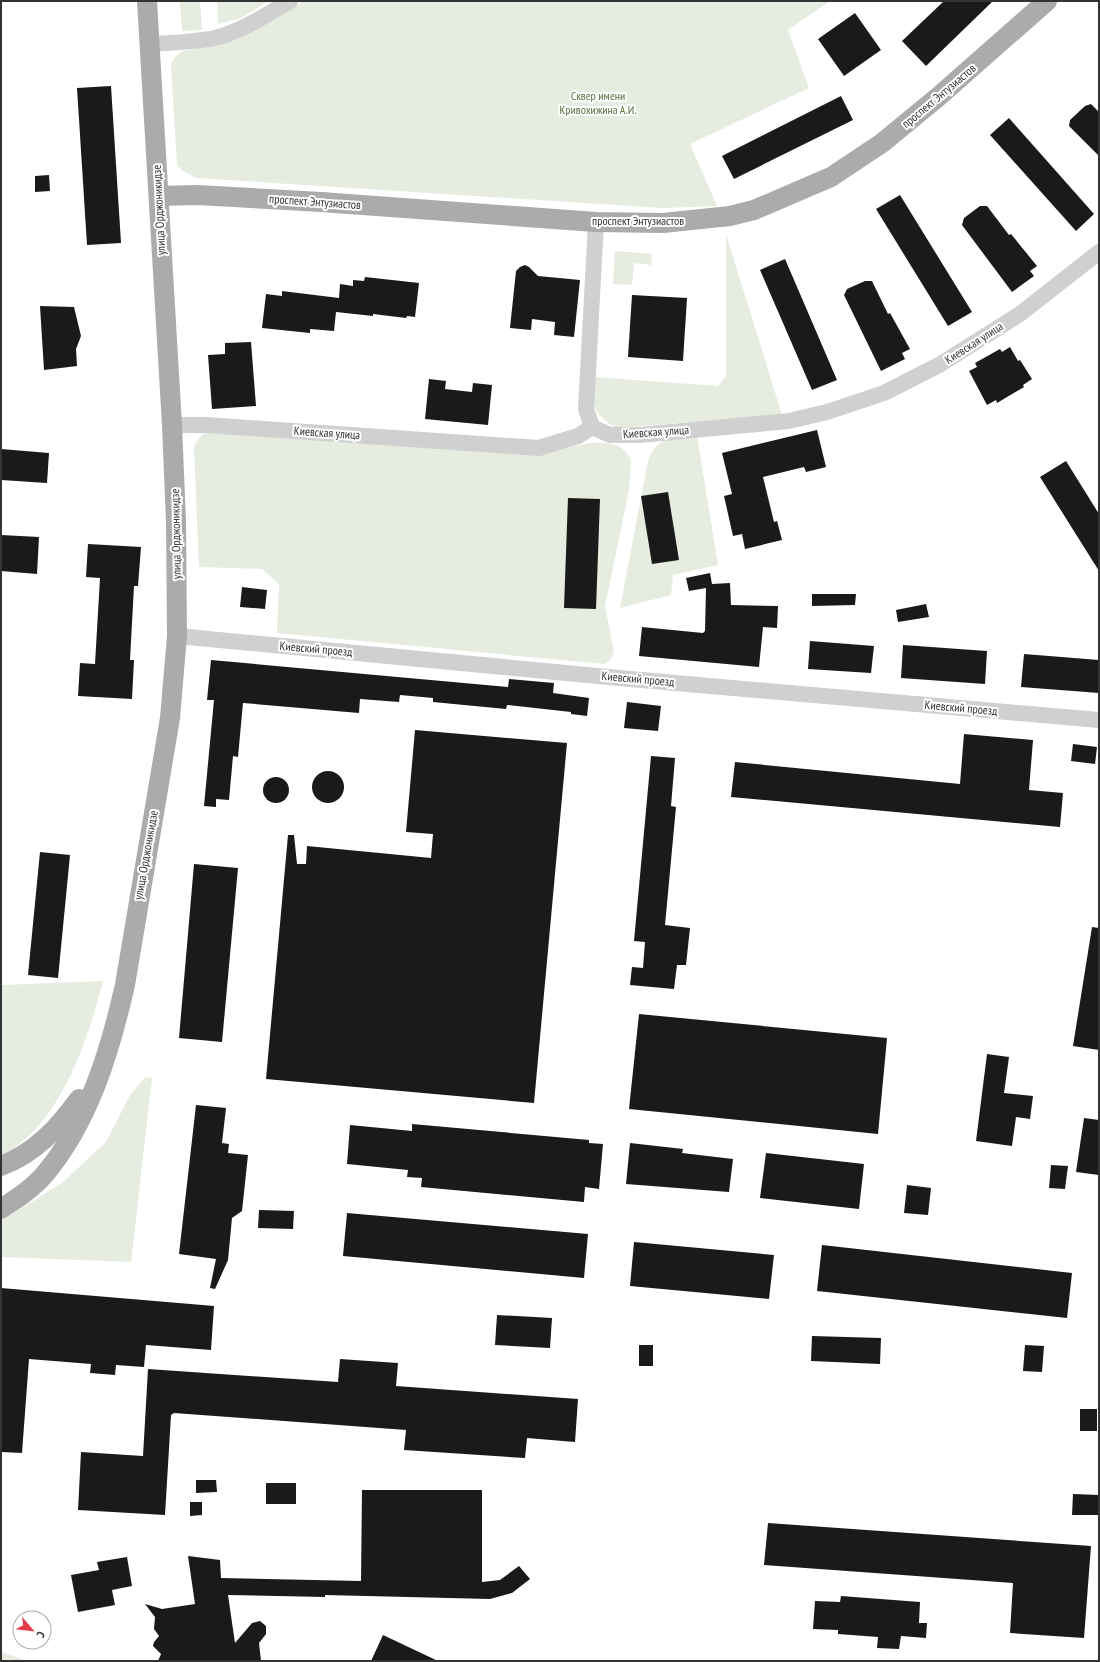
<svg xmlns="http://www.w3.org/2000/svg" width="1100" height="1662" font-family="'PT Sans Narrow',sans-serif">
	<style>
		.green { fill: #e6ecdf }
		.building { fill: #1a1a1a }
		.lines { fill: none; stroke-linecap: round; stroke-linejoin: round }
		.minor { stroke: #d0d0d0; stroke-width: 16 }
		.major { stroke: #ababab; stroke-width: 20 }
		.labels { text-anchor: middle; stroke-width: 4; stroke-linejoin: round; paint-order: stroke }
		.park-label { font-size: 12px; fill: #56703f; stroke: #fff }
		.street-label { font-size: 12px; fill: #333; stroke: #fff }
	</style>
	<rect width="100%" height="100%" fill="#fff"/>
	<g class="green">
		<polygon points="180,1 200,1 202,30 182,31"/>
		<polygon points="217,1 269,1 241,18 218,24"/>
		<polygon points="303,1 830,1 788,30 809,88 690,144 717,206 663,208 196,178 183,171 177,165 171,64 175,57 181,52 216,43 271,21"/>
		<path d="M726 234 782 415 616 428C590 411 593 406 593 377L718 386 726 376Z"/>
		<polygon points="615,251 652,254 651,265 634,263 632,285 613,284"/>
		<path d="M208 431 544 455C564 449 606 434 624 450 627 453 629 457 631 460L629 490 605 606 614 652 610 660 604 664 277 633 279 584 262 569 199 567 194 446 199 438Z"/>
		<path d="M697 436 718 565 673 575 671 595 620 608 648 461C659 434 672 438 697 436Z"/>
		<path d="M103 981C87 1042 61 1124 1 1156V985Z"/>
		<polygon points="145,1077 152,1078 131,1262 1,1257 1,1221 62,1183 106,1142 129,1097"/>
		<polygon points="1,1652 27,1661 1,1661"/>
	</g>
	<g class="building">
		<polygon points="944,1 993,1 926,66 902,41"/>
		<polygon points="855,13 881,50 844,76 818,39"/>
		<polygon points="111,86 121,243 87,245 77,88"/>
		<polygon points="841,96 853,120 734,179 722,156"/>
		<polygon points="1091,104 1099,112 1099,156 1069,126 1070,120 1085,106"/>
		<polygon points="1009,118 1094,214 1076,231 990,135"/>
		<polygon points="49,175 50,191 35,192 35,176"/>
		<polygon points="900,195 972,312 948,326 876,209"/>
		<polygon points="980,206 987,206 1009,235 1011,234 1037,266 1030,271 1034,276 1012,292 962,225 964,218"/>
		<polygon points="785,259 837,380 812,390 760,270"/>
		<polygon points="525,265 529,267 538,276 580,280 574,337 554,335 555,322 532,319 531,330 510,328 516,271 520,267"/>
		<polygon points="365,277 419,283 415,317 407,316 406,318 373,314 373,316 336,312 334,331 310,329 310,333 262,328 266,294 282,296 282,291 339,298 340,284 353,286 353,280 364,281"/>
		<polygon points="865,281 872,281 888,314 890,313 910,349 902,353 905,359 881,371 844,295 847,289"/>
		<polygon points="632,295 687,298 683,361 628,357"/>
		<polygon points="40,306 74,307 81,336 76,349 77,366 44,370"/>
		<polygon points="251,342 256,406 212,409 208,355 225,354 225,343"/>
		<polygon points="1010,347 1018,361 1020,360 1032,379 1023,385 1024,387 997,403 996,400 987,405 969,371 977,367 975,363 1000,349 1002,352"/>
		<polygon points="429,379 446,381 445,389 472,392 473,383 492,385 488,425 425,419"/>
		<polygon points="817,430 826,467 806,472 804,467 763,477 774,522 777,521 782,540 745,549 742,534 733,536 724,496 732,494 722,453"/>
		<polygon points="1,449 49,453 47,483 1,480"/>
		<polygon points="1066,461 1099,514 1099,571 1040,477"/>
		<polygon points="668,492 679,560 652,564 641,496"/>
		<polygon points="568,498 600,499 596,609 564,608"/>
		<polygon points="1,535 39,537 37,574 1,571"/>
		<polygon points="88,544 141,547 138,586 134,586 130,660 134,660 132,699 78,696 80,663 95,664 100,578 86,577"/>
		<polygon points="710,573 712,584 730,583 731,605 778,606 777,628 763,627 759,667 639,656 642,627 703,633 705,631 706,588 689,591 686,578"/>
		<polygon points="242,587 267,590 265,609 240,607"/>
		<polygon points="812,594 856,594 855,605 812,606"/>
		<polygon points="926,604 929,617 898,622 896,610"/>
		<polygon points="810,641 874,646 871,673 808,669"/>
		<polygon points="903,645 987,651 985,684 901,678"/>
		<polygon points="1024,654 1099,660 1099,693 1021,687"/>
		<polygon points="211,660 508,687 509,679 554,683 553,693 589,698 587,716 571,714 571,712 507,705 506,709 433,702 433,698 400,695 399,702 360,699 359,713 243,703 238,757 233,756 229,800 216,799 216,807 204,806 214,700 207,700"/>
		<polygon points="627,702 661,706 658,731 624,728"/>
		<polygon points="415,730 567,743 534,1103 266,1079 288,835 294,835 297,864 306,864 307,846 431,858 433,834 406,832"/>
		<polygon points="964,734 1033,740 1029,790 1063,793 1060,827 731,797 735,762 960,784"/>
		<polygon points="1073,744 1097,747 1095,764 1071,761"/>
		<polygon points="651,756 675,758 671,806 676,807 665,925 690,928 686,965 677,965 674,989 630,985 632,967 643,968 645,942 634,941"/>
		<circle cx="328" cy="787" r="16"/>
		<circle cx="276" cy="790" r="13"/>
		<polygon points="40,852 70,855 58,978 28,975"/>
		<polygon points="194,864 238,868 222,1042 179,1038"/>
		<polygon points="1092,927 1099,928 1099,1050 1073,1046"/>
		<polygon points="639,1014 887,1038 878,1134 629,1109"/>
		<polygon points="987,1054 1009,1057 1004,1093 1033,1096 1030,1119 1016,1117 1012,1146 976,1141"/>
		<polygon points="196,1105 226,1108 222,1143 229,1144 228,1153 248,1155 242,1211 232,1218 228,1260 215,1289 210,1288 216,1259 179,1254"/>
		<polygon points="1084,1118 1099,1120 1099,1175 1076,1172"/>
		<polygon points="412,1124 589,1140 589,1143 603,1144 599,1189 585,1187 584,1202 421,1187 422,1178 407,1177 408,1170 347,1164 350,1125 412,1131"/>
		<polygon points="630,1143 683,1149 682,1153 733,1159 729,1192 626,1184"/>
		<polygon points="766,1153 864,1164 859,1209 760,1198"/>
		<polygon points="1051,1165 1068,1166 1065,1189 1049,1188"/>
		<polygon points="907,1185 931,1188 928,1215 904,1213"/>
		<polygon points="259,1210 294,1211 293,1229 258,1228"/>
		<polygon points="347,1213 588,1234 584,1278 343,1256"/>
		<polygon points="634,1242 774,1255 769,1299 630,1286"/>
		<polygon points="822,1245 1072,1273 1067,1318 817,1291"/>
		<polygon points="1,1288 214,1306 211,1350 146,1345 144,1367 116,1365 115,1375 90,1373 91,1364 29,1359 22,1453 1,1452"/>
		<polygon points="497,1315 552,1318 550,1348 495,1345"/>
		<polygon points="812,1336 881,1338 880,1364 811,1361"/>
		<rect x="639" y="1345" width="14" height="21"/>
		<polygon points="1025,1345 1044,1346 1042,1372 1023,1371"/>
		<polygon points="340,1359 398,1363 396,1386 578,1399 575,1442 527,1438 525,1458 404,1450 406,1430 174,1413 171,1415 165,1515 78,1510 81,1452 143,1456 148,1369 338,1382"/>
		<rect x="1080" y="1409" width="17" height="22"/>
		<polygon points="196,1480 216,1480 217,1492 196,1493"/>
		<rect x="266" y="1483" width="30" height="21"/>
		<polygon points="362,1490 482,1490 482,1582 500,1580 519,1566 530,1579 512,1593 490,1599 325,1595 325,1597 228,1595 235,1643 252,1623 260,1621 266,1626 266,1634 259,1643 261,1661 158,1661 161,1654 153,1646 154,1642 159,1636 154,1629 155,1617 145,1604 162,1609 195,1604 188,1556 220,1560 221,1578 361,1581"/>
		<polygon points="1073,1494 1099,1495 1099,1515 1072,1515"/>
		<polygon points="190,1502 202,1502 202,1515 190,1516"/>
		<polygon points="768,1523 1091,1546 1084,1638 1010,1633 1013,1583 764,1565"/>
		<polygon points="127,1557 132,1586 112,1590 115,1605 78,1612 71,1575 99,1570 97,1562"/>
		<polygon points="841,1596 920,1602 919,1623 927,1623 926,1638 901,1636 899,1649 877,1648 878,1637 838,1634 838,1630 813,1629 815,1601 840,1602"/>
		<polygon points="383,1635 438,1661 371,1661"/>
	</g>
	<g class="lines">
		<g class="minor">
			<path d="M150 44C172 43 193 42 215 38 240 32 268 14 290 1"/>
			<polyline points="172,425 207,425 539,448 578,436 592,427 610,435 640,435 789,421 827,412 884,393 939,365 1020,314 1099,252"/>
			<polyline points="592,427 586,409 596,222"/>
			<polyline points="177,636 619,678 1099,720"/>
		</g>
		<g class="major">
			<polyline points="159,196 197,195 321,202 596,222 663,223 730,216 754,210 831,177 882,143 938,97 1047,1"/>
			<path d="M1 1166C35 1153 58 1128 79 1099"/>
			<path d="M1 1209C16 1199 32 1189 44 1175 89 1122 110 1051 125 985L170 718 177 636 176 521 172 425 147 1"/>
		</g>
	</g>
	<g class="labels">
		<g class="park-label">
			<text x="598" y="100">Сквер имени<tspan x="598" dy="14">Кривохижина А.И.</tspan></text>
		</g>
		<g class="street-label">
			<text transform="translate(939 96) rotate(-40)" y="4">проспект Энтузиастов</text>
			<text transform="translate(315 202) rotate(4)" y="4">проспект Энтузиастов</text>
			<text transform="translate(159 210) rotate(-93)" y="4">улица Орджоникидзе</text>
			<text x="638" y="225">проспект Энтузиастов</text>
			<text transform="translate(974 343) rotate(-33)" y="4">Киевская улица</text>
			<text transform="translate(656 432) rotate(-4)" y="4">Киевская улица</text>
			<text transform="translate(327 433) rotate(4)" y="4">Киевская улица</text>
			<text transform="translate(176 534) rotate(-91)" y="4">улица Орджоникидзе</text>
			<text transform="translate(316 649) rotate(5)" y="4">Киевский проезд</text>
			<text transform="translate(638 679) rotate(5)" y="4">Киевский проезд</text>
			<text transform="translate(961 708) rotate(5)" y="4">Киевский проезд</text>
			<text transform="translate(146 855) rotate(-80)" y="4">улица Орджоникидзе</text>
		</g>
	</g>
	<rect width="1100" height="1662" fill="none" stroke="#333333" stroke-width="4"/>
	<g transform="translate(32 1630) rotate(118)"><circle r="19" fill="#ffffff" stroke="#adadad"/>
	<path d="M0-3L7 15L0 10L-7 15Z" fill="#e63946"/>
	<text y="-6" font-size="11" font-weight="bold" text-anchor="middle" fill="#333333">С</text>
	</g>
</svg>
